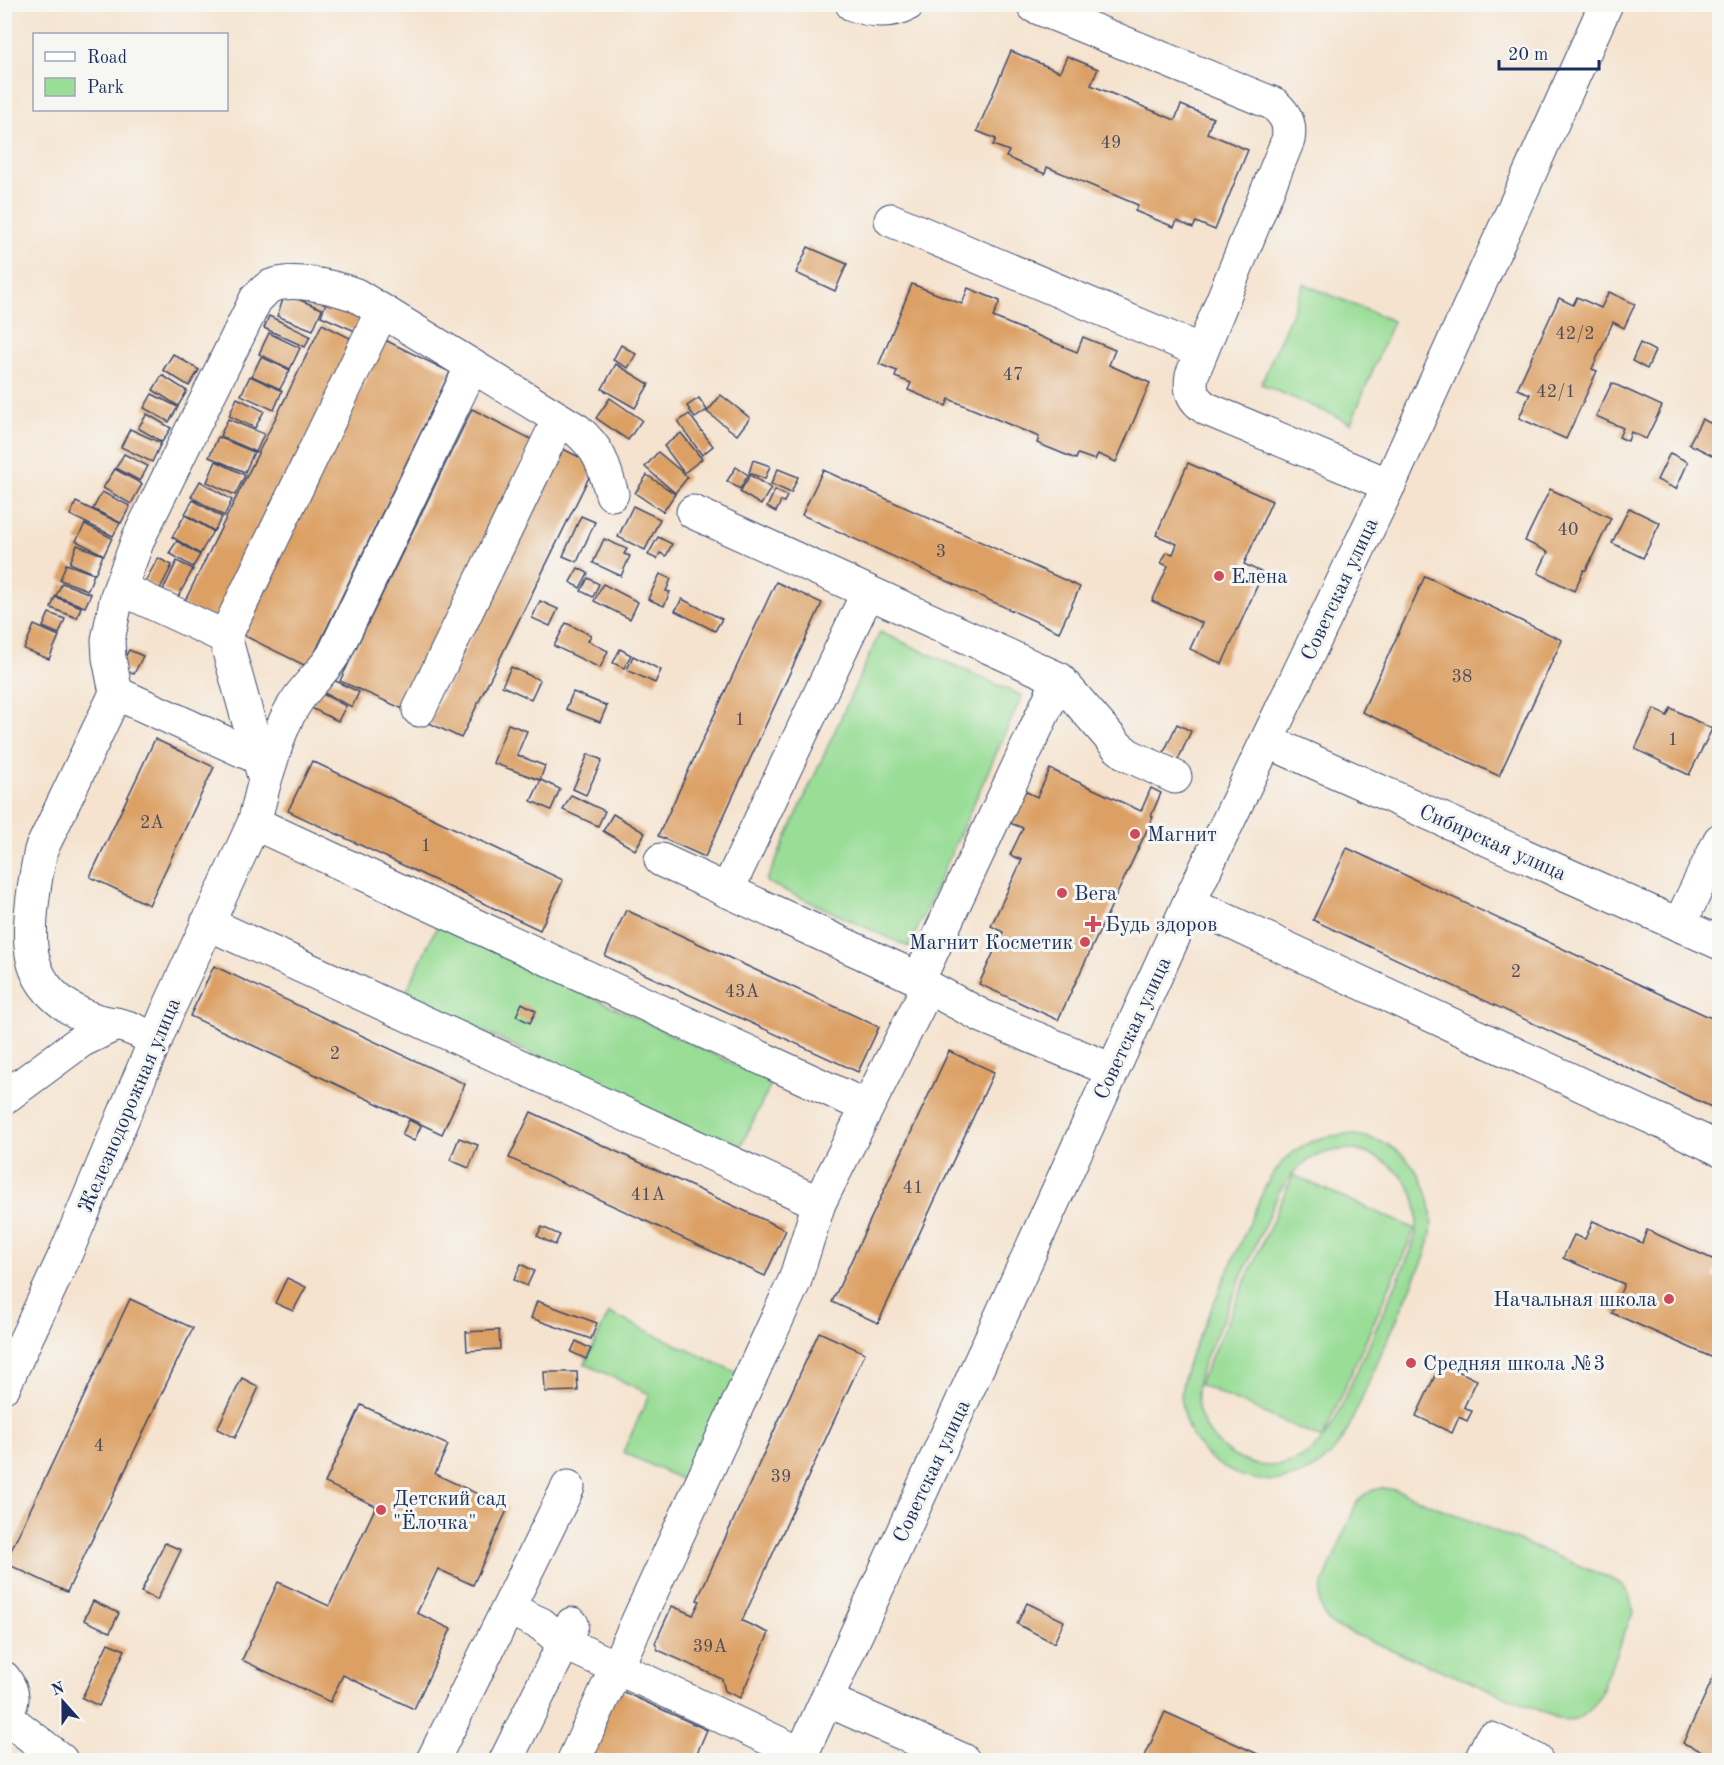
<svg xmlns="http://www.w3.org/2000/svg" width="1724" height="1765" font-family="'Old Standard TT',serif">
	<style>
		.green { fill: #99dd96; stroke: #5a867a; stroke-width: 1.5; fill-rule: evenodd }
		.building { fill: #dca065 }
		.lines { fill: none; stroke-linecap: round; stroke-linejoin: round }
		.minor-casing { stroke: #3c4a6f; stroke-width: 35 }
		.minor { stroke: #fff; stroke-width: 33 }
		.poi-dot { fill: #d1495b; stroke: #f6f6f2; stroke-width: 2 }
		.labels { text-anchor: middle; stroke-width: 6; stroke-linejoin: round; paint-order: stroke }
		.number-label { font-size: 18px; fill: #4b4b60 }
		.poi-label { font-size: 21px; fill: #1b2f5e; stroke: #f6f6f2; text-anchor: start }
		.street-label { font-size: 21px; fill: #1b2f5e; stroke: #f6f6f2 }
	</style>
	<rect width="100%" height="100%" fill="#f6f6f2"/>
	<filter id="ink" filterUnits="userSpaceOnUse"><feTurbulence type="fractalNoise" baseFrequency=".0167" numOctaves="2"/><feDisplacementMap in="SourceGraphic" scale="12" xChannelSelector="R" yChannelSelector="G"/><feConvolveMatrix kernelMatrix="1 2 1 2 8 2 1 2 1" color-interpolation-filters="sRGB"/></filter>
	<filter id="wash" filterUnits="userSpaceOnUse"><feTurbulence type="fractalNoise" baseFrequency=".008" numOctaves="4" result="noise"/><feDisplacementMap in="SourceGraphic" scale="24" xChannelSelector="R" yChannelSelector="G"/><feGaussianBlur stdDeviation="1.35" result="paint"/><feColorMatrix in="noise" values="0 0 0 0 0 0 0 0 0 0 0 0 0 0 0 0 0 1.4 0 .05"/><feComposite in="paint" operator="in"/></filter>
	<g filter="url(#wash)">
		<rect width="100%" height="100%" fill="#f5e3cf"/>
		<g class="green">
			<polygon points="1304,284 1393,321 1351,423 1261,384"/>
			<polygon points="880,632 1022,696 909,947 766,882"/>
			<polygon points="438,924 772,1082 738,1152 405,994"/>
			<path d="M1350 1134C1364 1136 1378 1139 1390 1146 1420 1164 1435 1199 1431 1233 1430 1241 1427 1248 1425 1256L1348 1429C1341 1441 1334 1453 1323 1462 1269 1505 1186 1469 1181 1399 1181 1385 1185 1372 1189 1359L1266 1185C1287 1150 1309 1136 1350 1134ZM1349 1149C1392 1156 1424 1187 1416 1233 1415 1239 1412 1245 1411 1251L1334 1422C1325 1437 1316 1450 1300 1458 1256 1482 1202 1448 1197 1400 1196 1388 1199 1376 1203 1364L1279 1192C1297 1163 1315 1151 1349 1149Z"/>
			<polygon points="1293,1175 1415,1229 1322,1439 1199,1384"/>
			<polygon points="609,1313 740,1374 689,1483 623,1452 650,1394 585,1364"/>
			<path d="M1382 1488 1396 1490 1614 1580 1623 1586 1629 1594 1633 1612 1597 1700C1589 1715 1576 1722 1560 1719L1334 1626C1320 1615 1316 1601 1323 1584L1356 1504C1363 1494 1370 1490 1382 1488Z"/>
		</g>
		<g id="blocks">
			<g class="building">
				<polygon points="1011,51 1060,72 1067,56 1098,69 1091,85 1175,120 1181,105 1213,118 1207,133 1248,150 1215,230 1196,222 1193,228 1177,221 1174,227 1135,211 1138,205 1047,167 1045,174 1006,157 1009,151 993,145 996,139 977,131"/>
				<polygon points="808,247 847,264 835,291 796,273"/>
				<polygon points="912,284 962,304 968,288 1000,301 993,317 1077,352 1083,337 1115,350 1109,365 1150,383 1116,462 1098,454 1095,460 1078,454 1076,459 1037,443 1039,437 949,399 946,406 908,390 911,383 895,377 897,371 879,364"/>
				<polygon points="1609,292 1635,304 1624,328 1613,322 1592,369 1597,371 1566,439 1519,418 1530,394 1517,389 1559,298 1573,305 1577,297 1601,308"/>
				<polygon points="285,294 322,309 313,330 277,316"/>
				<polygon points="327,300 362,315 355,331 321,316"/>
				<polygon points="269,316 310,336 305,347 264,328"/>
				<polygon points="322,324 354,340 218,623 183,605"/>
				<polygon points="269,333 300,348 290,369 259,354"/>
				<polygon points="385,340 450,372 308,667 243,635"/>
				<polygon points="1640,343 1655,351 1647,369 1632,361"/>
				<polygon points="621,345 636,354 628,368 613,360"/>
				<polygon points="173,354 199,370 189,386 163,370"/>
				<polygon points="261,357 290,370 280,389 252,376"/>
				<polygon points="616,364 649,384 635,408 602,389"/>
				<polygon points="162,375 187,391 178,406 153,390"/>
				<polygon points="250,376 282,391 274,410 241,395"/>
				<polygon points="1612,383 1662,406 1646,439 1631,432 1628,441 1619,437 1623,428 1596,416"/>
				<polygon points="152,394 178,407 169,422 144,408"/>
				<polygon points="721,395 750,418 737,435 707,412"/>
				<polygon points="237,398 264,411 255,428 229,416"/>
				<polygon points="610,398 642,420 628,440 596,418"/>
				<polygon points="699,398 707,410 695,418 687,406"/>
				<polygon points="472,409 533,440 403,709 340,681"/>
				<polygon points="147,414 171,428 162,442 138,428"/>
				<polygon points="689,414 713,446 702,455 678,422"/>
				<polygon points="228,419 264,434 256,452 220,436"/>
				<polygon points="1702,419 1720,428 1720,459 1689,444"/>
				<polygon points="130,429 161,443 152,462 121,447"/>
				<polygon points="681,433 702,459 684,473 664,446"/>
				<polygon points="218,437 254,452 245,472 209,457"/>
				<polygon points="563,449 595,465 461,738 429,723"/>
				<polygon points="658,452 688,477 675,493 645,467"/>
				<polygon points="1670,453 1688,462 1676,489 1657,480"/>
				<polygon points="124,454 148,466 140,481 116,468"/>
				<polygon points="753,460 770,466 765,479 749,473"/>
				<polygon points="216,461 245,475 235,495 207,482"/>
				<polygon points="1188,463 1272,501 1244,564 1263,573 1222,664 1190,649 1202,623 1152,601 1168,566 1161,563 1167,552 1173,554 1177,544 1156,535"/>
				<polygon points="736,467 748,475 740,489 727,481"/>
				<polygon points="115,469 142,484 131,504 103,488"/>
				<polygon points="778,469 798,477 791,493 771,484"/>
				<polygon points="823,470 1080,587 1059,632 802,515"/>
				<polygon points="647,475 675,494 663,512 635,493"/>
				<polygon points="750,475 771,488 761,505 740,492"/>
				<polygon points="200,481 232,500 224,516 191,497"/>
				<polygon points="1550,489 1611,518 1586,570 1584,570 1574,591 1538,573 1548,552 1525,541"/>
				<polygon points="775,490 787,496 784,502 781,501 776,512 767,507"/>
				<polygon points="102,492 130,506 121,523 93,509"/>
				<polygon points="193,500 222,517 214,531 185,514"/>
				<polygon points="76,502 120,523 113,536 70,515"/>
				<polygon points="633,506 660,519 645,550 618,537"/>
				<polygon points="1629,508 1660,523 1643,558 1612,543"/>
				<polygon points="185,515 213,531 200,554 172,537"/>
				<polygon points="581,516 595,522 577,562 563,556"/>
				<polygon points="85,524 112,538 104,555 76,541"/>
				<polygon points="658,537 672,544 666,556 660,553 657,559 648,555"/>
				<polygon points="604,539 627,549 624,554 630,556 621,576 593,563"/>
				<polygon points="177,541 200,555 193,567 169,553"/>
				<polygon points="77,545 103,555 95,574 70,563"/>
				<polygon points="158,558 172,565 160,589 145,582"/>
				<polygon points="177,561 193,569 178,597 163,590"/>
				<polygon points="66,564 94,574 88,590 60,580"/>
				<polygon points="578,568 588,573 580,588 570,582"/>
				<polygon points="660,574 671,579 666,591 670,592 664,606 648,599"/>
				<polygon points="1425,576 1562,640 1499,776 1362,712"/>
				<polygon points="588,578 599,584 593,597 581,591"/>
				<polygon points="776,582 822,603 705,857 658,836"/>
				<polygon points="62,583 91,594 85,607 56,596"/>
				<polygon points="603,584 638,602 630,619 594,601"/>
				<polygon points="55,597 81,607 77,618 51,608"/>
				<polygon points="682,599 722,619 715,631 675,611"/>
				<polygon points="540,601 558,609 550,626 532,618"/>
				<polygon points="49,613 65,619 59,634 43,627"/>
				<polygon points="566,623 591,635 588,641 608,651 600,668 554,646"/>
				<polygon points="34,625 59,636 49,659 24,649"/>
				<polygon points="620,649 631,655 624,668 613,663"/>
				<polygon points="129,650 143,656 134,674 120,667"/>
				<polygon points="633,656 661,670 655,683 627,670"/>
				<polygon points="511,667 540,680 531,699 502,686"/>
				<polygon points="327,677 359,692 352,707 320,691"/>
				<polygon points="319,692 346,706 338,721 311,708"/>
				<polygon points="573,692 607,706 600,722 566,709"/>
				<polygon points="1671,708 1712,729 1689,775 1635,749 1654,709 1667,716"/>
				<polygon points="508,724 527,731 517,755 545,766 540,780 493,763"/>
				<polygon points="1177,724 1191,731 1178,760 1163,754"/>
				<polygon points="155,739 214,767 149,905 90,877"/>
				<polygon points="588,754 602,760 586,795 573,789"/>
				<polygon points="312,761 563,880 540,930 288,811"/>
				<polygon points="1050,769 1141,811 1151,788 1161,793 1151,816 1153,817 1058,1020 979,984 1003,932 991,926 1022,860 1010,855 1023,828 1010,823 1025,791 1037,797"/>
				<polygon points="541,780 560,789 551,810 531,801"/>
				<polygon points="571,795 605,811 598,826 563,810"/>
				<polygon points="613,814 645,833 635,850 603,831"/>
				<polygon points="1347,848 1720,1022 1720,1111 1313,920"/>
				<polygon points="626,910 879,1027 858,1072 605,956"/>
				<polygon points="214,966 465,1084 442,1134 190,1016"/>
				<polygon points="522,1003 536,1011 530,1023 516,1016"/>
				<polygon points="949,1051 994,1072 878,1323 832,1302"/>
				<polygon points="531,1112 786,1230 765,1276 509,1158"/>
				<polygon points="409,1120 421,1126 414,1141 402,1135"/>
				<polygon points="459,1138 478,1145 469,1168 450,1160"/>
				<polygon points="1593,1221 1642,1243 1647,1230 1719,1262 1713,1277 1720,1280 1720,1361 1612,1313 1624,1284 1563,1258 1574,1235 1585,1239"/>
				<polygon points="542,1227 560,1235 555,1245 537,1236"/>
				<polygon points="521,1264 534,1271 527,1286 514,1280"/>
				<polygon points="287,1278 306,1287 293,1311 275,1303"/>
				<polygon points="130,1299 193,1328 67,1592 5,1563"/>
				<polygon points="537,1301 597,1323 591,1339 531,1318"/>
				<polygon points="499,1330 500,1349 467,1351 466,1332"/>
				<polygon points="819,1332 865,1353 742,1621 769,1633 740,1698 725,1691 722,1679 658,1650 655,1643 672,1606 693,1615 700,1601 697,1600"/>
				<polygon points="576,1341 591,1349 586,1359 571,1352"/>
				<polygon points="1441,1363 1477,1380 1464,1407 1472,1411 1467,1421 1459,1417 1452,1433 1416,1416"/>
				<polygon points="544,1372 577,1372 578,1391 545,1392"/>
				<polygon points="242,1378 259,1387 235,1438 217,1429"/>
				<polygon points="361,1405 448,1445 435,1474 508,1508 473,1585 438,1569 417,1613 451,1629 414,1709 343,1675 330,1702 242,1660 278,1582 329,1606 376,1506 325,1483"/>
				<polygon points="165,1543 181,1550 157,1600 141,1592"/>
				<polygon points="93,1601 119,1613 110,1632 84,1620"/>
				<polygon points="1027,1603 1064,1621 1054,1643 1017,1624"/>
				<polygon points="108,1643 125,1650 99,1706 82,1698"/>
				<polygon points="1720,1663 1720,1759 1683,1743"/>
				<polygon points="617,1689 707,1730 694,1760 612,1760 589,1750"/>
				<polygon points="1165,1712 1271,1760 1149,1760 1144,1758"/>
			</g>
		</g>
	</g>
	<g filter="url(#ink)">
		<use href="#blocks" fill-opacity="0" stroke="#3c4a6f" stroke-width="1.5"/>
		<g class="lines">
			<defs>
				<g id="minor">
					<path d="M852 4C870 11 891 13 908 4"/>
					<path d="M1034 6 1274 104C1286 115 1291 124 1288 140L1192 375C1189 391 1193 400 1207 409L1389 485"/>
					<polyline points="891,220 1201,351"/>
					<polyline points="693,512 1059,679 919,979 928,987 982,1016 1112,1070"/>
					<polyline points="120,588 225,637"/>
					<polyline points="1059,679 1118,747 1128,755 1175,777"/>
					<polyline points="116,693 259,758"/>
					<polyline points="419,710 559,419"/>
					<polyline points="1267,741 1720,943"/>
					<path d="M265 780C274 754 280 725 296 702 307 685 323 672 334 654L472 366"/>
					<polyline points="254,823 867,1107"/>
					<polyline points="661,860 919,979"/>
					<polyline points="727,891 868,592"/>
					<polyline points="1189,903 1720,1149"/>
					<polyline points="207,923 819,1203"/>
					<polyline points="1679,925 1720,840"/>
					<path d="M156 1040C146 1036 137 1030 127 1027 113 1023 100 1023 87 1017 62 1006 39 987 33 959 26 931 35 878 41 850L116 693 109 658 108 640 117 596 139 537 256 299C261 295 266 288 271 286 294 277 334 287 356 295L577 430C601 451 603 464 612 494"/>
					<polyline points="4,1098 81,1041 116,1024"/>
					<polyline points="4,1386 66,1253 168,1010 254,823 265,780 225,637 382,311"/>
					<polyline points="509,1609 541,1624 564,1643 572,1624"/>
					<path d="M4 1678C15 1694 14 1700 6 1717L61 1760"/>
					<polyline points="827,1700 963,1760"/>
					<polyline points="433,1760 568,1487"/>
					<polyline points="506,1760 564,1643 802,1754"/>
					<polyline points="574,1760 795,1280 819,1203 928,987"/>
					<polyline points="799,1760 1189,903 1389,485 1606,4"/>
					<polyline points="1481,1760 1491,1739 1536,1760"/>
				</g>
			</defs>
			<use href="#minor" class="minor-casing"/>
			<use href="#minor" class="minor"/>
		</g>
	</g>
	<g class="poi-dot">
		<circle cx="1219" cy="576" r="6"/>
		<circle cx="1135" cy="834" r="6"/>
		<circle cx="1062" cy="893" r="6"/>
		<path d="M1090 915h6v6h6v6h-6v6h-6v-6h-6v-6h6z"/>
		<circle cx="1085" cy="942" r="6"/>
		<circle cx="1669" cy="1299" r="6"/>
		<circle cx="1411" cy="1363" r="6"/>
		<circle cx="381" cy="1510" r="6"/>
	</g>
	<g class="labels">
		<g class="number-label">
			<text x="1111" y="148">49</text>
			<text x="1575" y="339">42/2</text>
			<text x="1013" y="380">47</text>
			<text x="1556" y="397">42/1</text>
			<text x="1568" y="535">40</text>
			<text x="941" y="557">3</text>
			<text x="1462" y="682">38</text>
			<text x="740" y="725">1</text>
			<text x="1673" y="745">1</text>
			<text x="152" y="828">2А</text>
			<text x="426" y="851">1</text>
			<text x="1516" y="977">2</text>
			<text x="742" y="997">43А</text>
			<text x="335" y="1059">2</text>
			<text x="913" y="1193">41</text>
			<text x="648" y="1200">41А</text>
			<text x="99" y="1451">4</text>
			<text x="781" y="1482">39</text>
			<text x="710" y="1652">39А</text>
		</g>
		<g class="poi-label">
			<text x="1231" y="583">Елена</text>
			<text x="1147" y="841">Магнит</text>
			<text x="1074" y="900">Вега</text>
			<text x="1105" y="931">Будь здоров</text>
			<text x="1073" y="949" text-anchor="end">Магнит Косметик</text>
			<text x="1657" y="1306" text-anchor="end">Начальная школа</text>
			<text x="1423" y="1370">Средняя школа №3</text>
			<text x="393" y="1505">Детский сад<tspan x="393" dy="24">"Ёлочка"</tspan></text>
		</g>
		<g class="street-label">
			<text transform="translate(1339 589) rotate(-65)" y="7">Советская улица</text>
			<text transform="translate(1493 842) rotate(24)" y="7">Сибирская улица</text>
			<text transform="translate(1132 1028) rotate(-65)" y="7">Советская улица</text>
			<text transform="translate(129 1105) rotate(-67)" y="7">Железнодорожная улица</text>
			<text transform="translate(931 1471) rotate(-65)" y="7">Советская улица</text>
		</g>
	</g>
	<rect width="1724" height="1765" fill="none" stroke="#f6f6f2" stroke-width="24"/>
	<rect x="33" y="33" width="195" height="78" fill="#f6f6f2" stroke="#9ea6b7" stroke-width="1.5"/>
	<rect x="45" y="52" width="30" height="9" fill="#ffffff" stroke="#9ea6b7" stroke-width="1.5"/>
	<text x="87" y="63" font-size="18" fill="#1b2f5e">Road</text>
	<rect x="45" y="78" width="30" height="18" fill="#99dd96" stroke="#9ea6b7" stroke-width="1.5"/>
	<text x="87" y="93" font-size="18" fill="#1b2f5e">Park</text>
	<g transform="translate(63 1702) rotate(339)" stroke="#f6f6f2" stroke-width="4.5" paint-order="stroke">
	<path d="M0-4.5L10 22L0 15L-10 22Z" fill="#1b2f5e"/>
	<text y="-9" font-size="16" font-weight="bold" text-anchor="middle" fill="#1b2f5e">N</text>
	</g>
	<path d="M1499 60v9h100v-9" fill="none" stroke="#1b2f5e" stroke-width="3"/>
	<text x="1508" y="60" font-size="18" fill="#1b2f5e" stroke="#f6f6f2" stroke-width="4.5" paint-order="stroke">20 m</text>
</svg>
